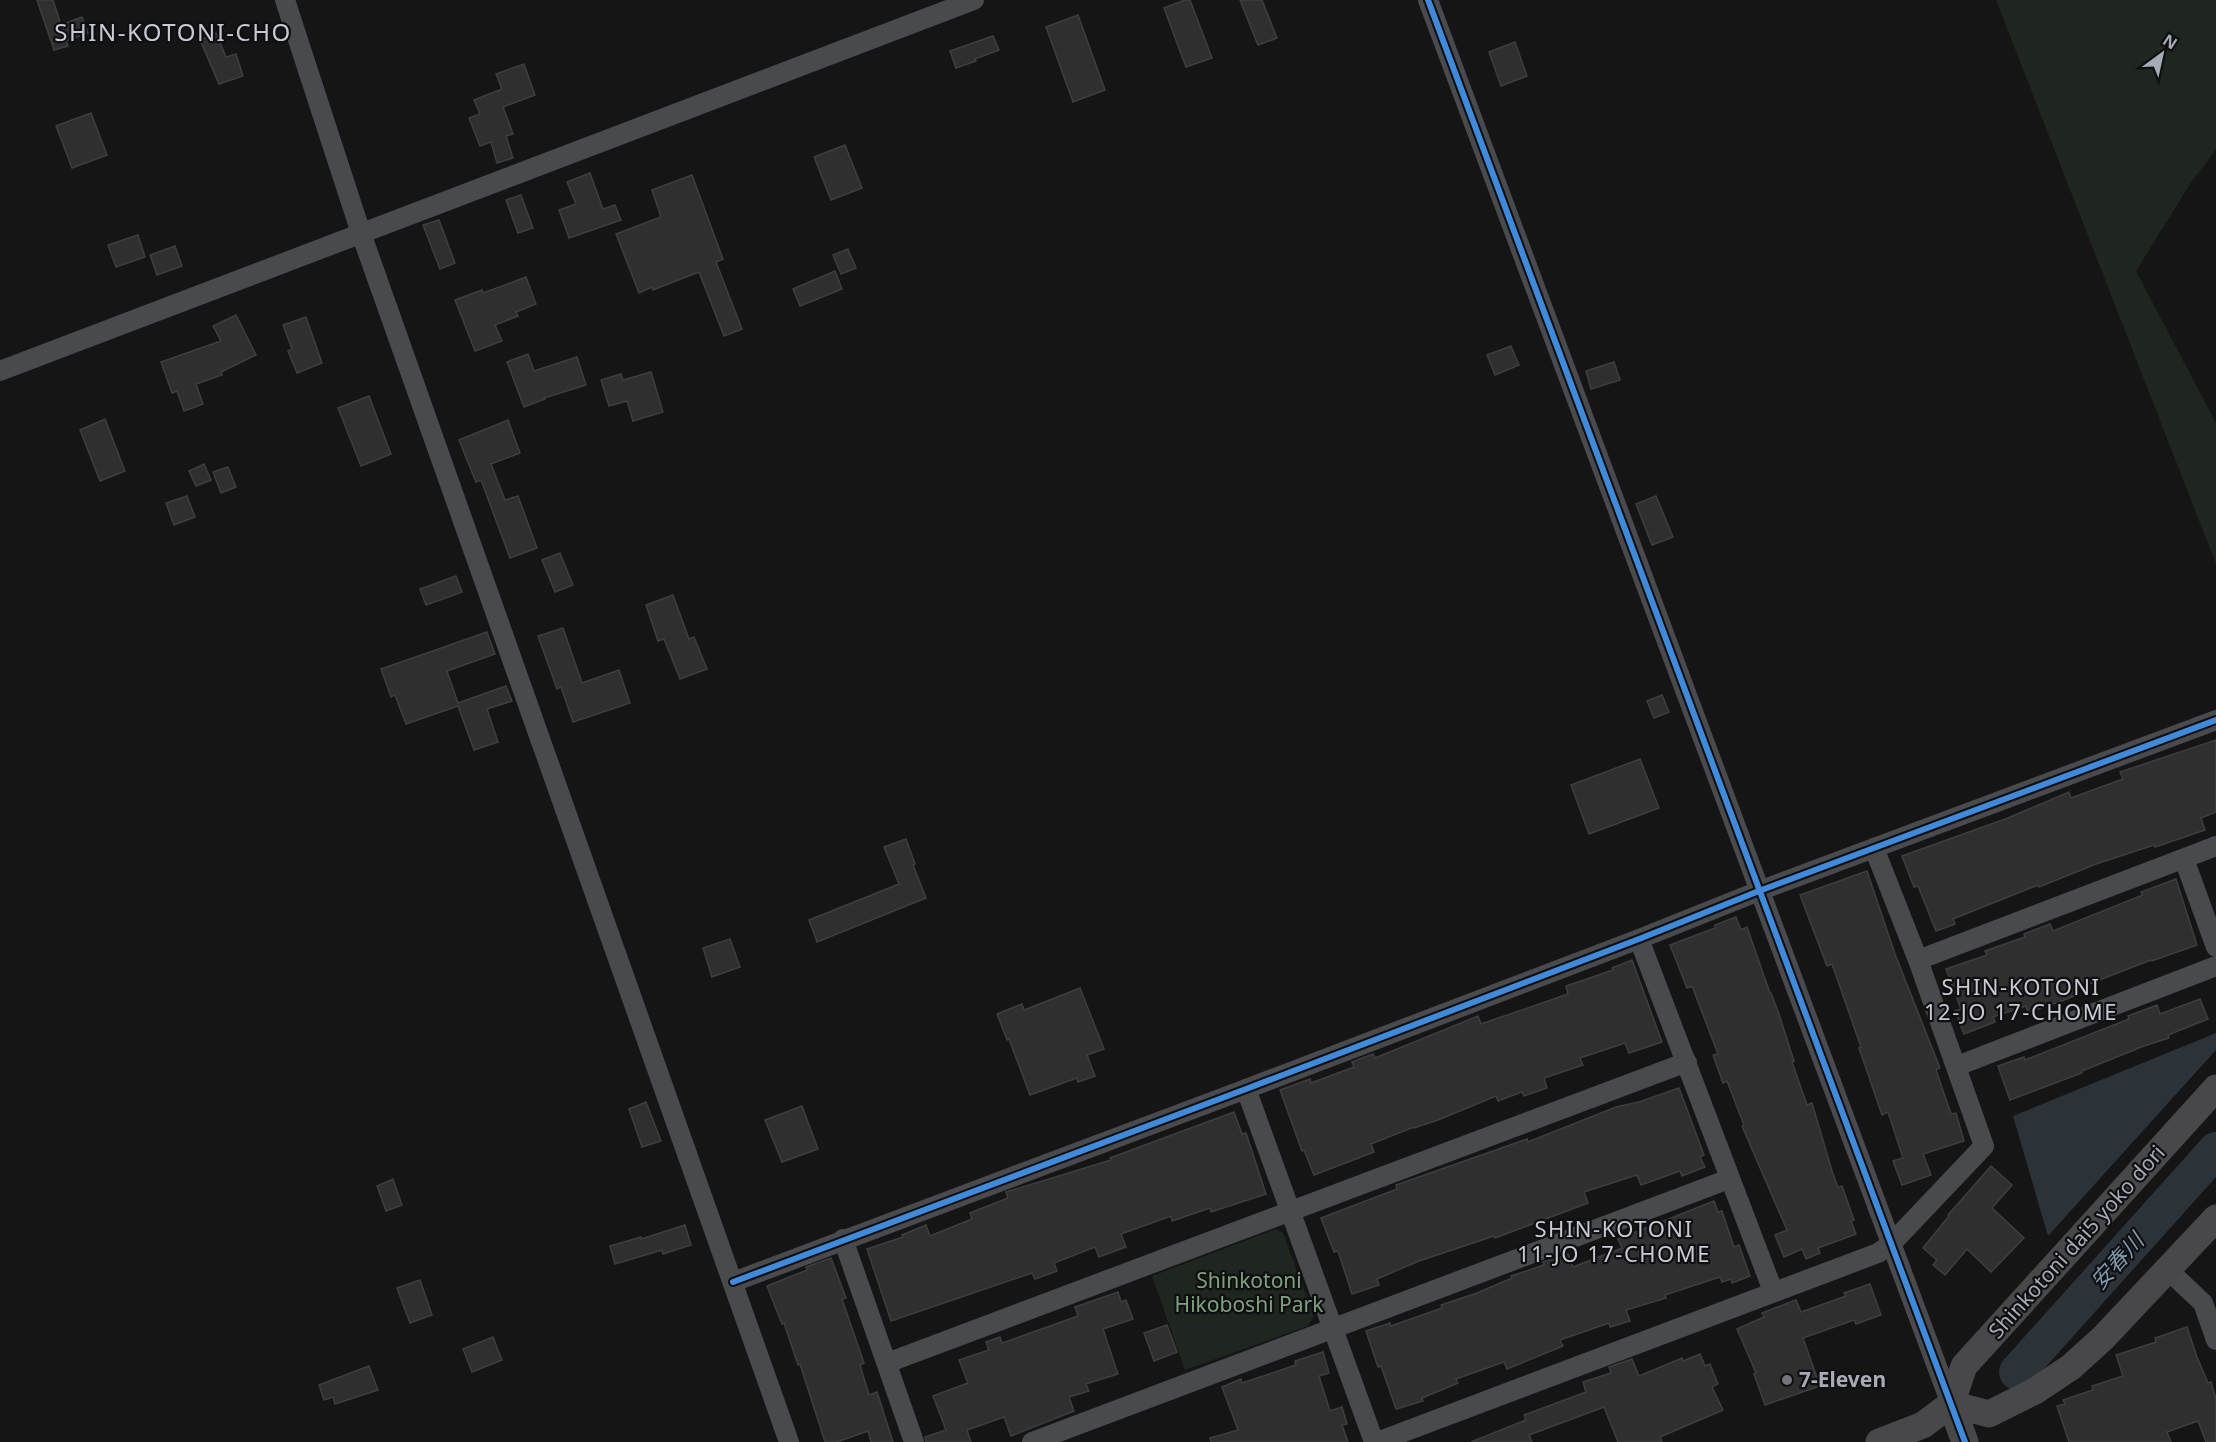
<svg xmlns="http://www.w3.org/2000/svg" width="2216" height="1442" font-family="'Noto Sans','Noto Sans JP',sans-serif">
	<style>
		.green { fill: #1f251f }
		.water { fill: #2b3238 }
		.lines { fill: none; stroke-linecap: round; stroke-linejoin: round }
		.river { stroke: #2b3238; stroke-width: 36 }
		.building { fill: #2f2f30; stroke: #3d3e41; stroke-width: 1.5 }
		.street { stroke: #494a4d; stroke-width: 20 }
		.secondary { stroke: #48484b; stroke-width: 27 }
		.cycleway-casing { stroke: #0f0f11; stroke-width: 10 }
		.cycleway { stroke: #408adc; stroke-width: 6 }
		.poi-dot { fill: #73767d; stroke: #0f0f11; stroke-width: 2 }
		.labels { text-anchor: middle; stroke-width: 4.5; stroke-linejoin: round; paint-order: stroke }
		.street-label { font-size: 21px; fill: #a6abb5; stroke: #0f0f11 }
		.park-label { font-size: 21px; fill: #7ea07f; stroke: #0f0f11 }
		.poi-label { font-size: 21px; font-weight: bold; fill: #a6abb5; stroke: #0f0f11; text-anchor: start }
		.neighbourhood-label { font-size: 22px; letter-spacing: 1.5px; fill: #c7cad2; stroke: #0f0f11 }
		.water-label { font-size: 22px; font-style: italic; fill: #7f9aaf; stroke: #0f0f11 }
		.quarter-label { font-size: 24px; letter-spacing: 1.5px; fill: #c7cad2; stroke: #0f0f11 }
	</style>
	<rect width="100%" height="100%" fill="#151515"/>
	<g class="green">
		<polygon points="1996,0 2216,0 2216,150 2192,181 2136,271 2216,423 2216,564"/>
		<polygon points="1276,1229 1283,1233 1314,1316 1308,1326 1185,1370 1152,1276"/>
	</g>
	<polygon class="water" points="2216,1033 2216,1050 2048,1236 2013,1116"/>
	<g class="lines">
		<polyline class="river" points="2017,1372 2216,1150"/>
	</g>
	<g class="building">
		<polygon points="37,0 53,0 61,25 82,17 88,33 66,41 68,46 54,50"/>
		<polygon points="1185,0 1190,0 1212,58 1186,67 1164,8"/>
		<polygon points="1240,0 1262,0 1277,38 1258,45"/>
		<polygon points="1078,15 1105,90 1073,102 1046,27"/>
		<polygon points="216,33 226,57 236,54 243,76 219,84 200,40"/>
		<polygon points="993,36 999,50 975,59 976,61 956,68 950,51"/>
		<polygon points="1515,42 1527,76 1501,86 1489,52"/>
		<polygon points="524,64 535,95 503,107 513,134 506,136 513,158 497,163 491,142 480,146 469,118 480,114 474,100 502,89 496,74"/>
		<polygon points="91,113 107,155 72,168 56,126"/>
		<polygon points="845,145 862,188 831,200 814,157"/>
		<polygon points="590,173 603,209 615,205 621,220 569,238 559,210 576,204 567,182"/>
		<polygon points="692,175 723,259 716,262 742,329 724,336 699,272 653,290 652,287 639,293 616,234 661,217 652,190"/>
		<polygon points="521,195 533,228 518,233 506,200"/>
		<polygon points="439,220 455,263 440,269 423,225"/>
		<polygon points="138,235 145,257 116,267 108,245"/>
		<polygon points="175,246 182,266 157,275 150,255"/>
		<polygon points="848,249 856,268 841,274 833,255"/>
		<polygon points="835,271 842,289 800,306 793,289"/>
		<polygon points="526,277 536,304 516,312 518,316 495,325 502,341 475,351 455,300 482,290 483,293"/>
		<polygon points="236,315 256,355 221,372 222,375 196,384 203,404 184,411 177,391 172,393 161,362 221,341 213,326"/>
		<polygon points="306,317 322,363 297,373 288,351 292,349 283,325"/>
		<polygon points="1511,346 1519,365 1495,375 1487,355"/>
		<polygon points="528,354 534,371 577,357 586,385 544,398 545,399 524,407 507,362"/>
		<polygon points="1614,362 1620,380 1591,389 1586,371"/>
		<polygon points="651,372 663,412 633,421 627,401 609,406 601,380 621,374 623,380"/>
		<polygon points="369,396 391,454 361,466 338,408"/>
		<polygon points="105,419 125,471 100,481 80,430"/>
		<polygon points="508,420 520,453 491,464 505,500 518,496 537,548 510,558 481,480 476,482 459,440"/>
		<polygon points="204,464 211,480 196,486 189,471"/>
		<polygon points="228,467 236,487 221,493 213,472"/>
		<polygon points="187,496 195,517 174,525 166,503"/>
		<polygon points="1656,496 1673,537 1652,545 1636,504"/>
		<polygon points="560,553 573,585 555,592 542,560"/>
		<polygon points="456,576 462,592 426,605 420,589"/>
		<polygon points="673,595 689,639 694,637 707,669 680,679 664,639 658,641 646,605"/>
		<polygon points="563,628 582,683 619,670 630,703 573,722 561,687 557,689 538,636"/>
		<polygon points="487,632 495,654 447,671 458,703 506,686 512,701 487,709 498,742 474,750 458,706 406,724 395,695 391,697 381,669"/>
		<polygon points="1662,695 1669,712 1654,718 1647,701"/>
		<polygon points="2216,740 2216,812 2201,818 2205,830 2155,847 2154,845 2096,864 2039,887 2038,885 1953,919 1955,924 1936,931 1918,886 1914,887 1902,856 2008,818 2069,792 2071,798 2101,787 2123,779 2120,772"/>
		<polygon points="1640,759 1659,808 1589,834 1571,785"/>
		<polygon points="906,839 915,864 913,865 926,898 817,942 809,920 899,884 884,847"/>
		<polygon points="1867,871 1895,954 1940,1068 1936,1070 1951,1114 1956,1113 1964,1141 1923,1154 1931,1175 1902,1185 1893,1161 1903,1158 1888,1112 1882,1115 1859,1048 1861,1047 1832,964 1827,966 1800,895"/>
		<polygon points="2176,879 2197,945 2152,961 2151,960 2076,989 2078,994 2062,1001 2028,1012 2026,1006 1993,1017 1995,1022 1964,1034 1955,1011 1961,1009 1946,969 1987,955 1985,951 2025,937 2024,934 2050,924 2053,931 2143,895 2141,892"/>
		<polygon points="1736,917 1741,930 1747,927 1770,993 1771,993 1779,1014 1794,1061 1792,1062 1807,1105 1812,1103 1832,1171 1838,1188 1842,1186 1854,1220 1851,1221 1856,1234 1818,1248 1820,1253 1806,1259 1802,1249 1784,1257 1775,1235 1787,1230 1742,1126 1744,1125 1727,1081 1723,1083 1713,1055 1718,1054 1692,986 1687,988 1670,945 1715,928 1715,925"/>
		<polygon points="730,939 740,967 712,977 703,948"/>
		<polygon points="1632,960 1662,1042 1629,1053 1625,1043 1580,1058 1583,1065 1544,1078 1547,1088 1524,1096 1522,1092 1498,1101 1496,1096 1438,1120 1414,1128 1414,1127 1371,1144 1374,1152 1314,1175 1304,1150 1302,1151 1280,1090 1310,1079 1311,1083 1354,1067 1352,1062 1373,1054 1375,1058 1478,1016 1481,1024 1568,994 1566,986 1613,970 1612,968"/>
		<polygon points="1080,988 1104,1049 1087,1055 1095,1076 1078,1082 1077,1078 1030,1095 1009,1039 1007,1040 997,1014 1022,1004 1024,1010"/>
		<polygon points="2200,999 2208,1019 2168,1035 2169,1038 2144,1046 2082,1071 2082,1073 2010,1100 1998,1066 2024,1057 2025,1060 2129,1019 2128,1016 2157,1005 2160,1014"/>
		<polygon points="1679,1088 1704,1155 1700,1157 1705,1167 1682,1176 1680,1171 1641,1185 1637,1175 1584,1192 1588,1203 1495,1238 1494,1236 1419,1261 1377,1279 1379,1285 1352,1294 1338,1251 1334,1252 1321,1218 1397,1189 1396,1185 1527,1139 1528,1142 1616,1107 1639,1102"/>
		<polygon points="646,1102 661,1141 642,1147 629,1109"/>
		<polygon points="802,1106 818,1149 782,1162 765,1120"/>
		<polygon points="1234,1112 1242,1134 1246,1133 1266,1194 1211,1212 1210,1208 1172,1221 1171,1216 1121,1234 1126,1247 1099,1257 1095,1247 1054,1263 1057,1271 1035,1279 1032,1273 891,1321 867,1249 903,1237 902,1235 926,1225 930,1236 972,1219 970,1213 1008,1198 1006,1192 1111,1160 1110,1158"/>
		<polygon points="1991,1166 2012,1185 1992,1208 2024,1238 1991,1272 1967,1249 1945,1275 1933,1265 1937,1260 1923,1248 1949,1216 1948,1215"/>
		<polygon points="393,1179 402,1205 386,1211 377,1186"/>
		<polygon points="1714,1201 1718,1212 1722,1211 1734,1247 1739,1245 1750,1276 1732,1283 1731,1279 1722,1282 1720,1277 1665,1295 1666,1298 1626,1310 1630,1321 1610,1327 1609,1323 1560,1340 1563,1346 1507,1369 1504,1362 1456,1379 1458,1383 1422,1398 1423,1401 1396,1409 1381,1366 1378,1367 1366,1331 1390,1323 1391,1326 1442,1308 1441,1305 1477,1293 1512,1278 1511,1276 1544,1265 1543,1262 1568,1254 1573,1267 1622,1248 1618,1239"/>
		<polygon points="685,1225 691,1245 663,1254 662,1250 615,1264 610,1246 641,1237 641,1239"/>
		<polygon points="831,1258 846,1298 842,1299 864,1363 860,1365 869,1395 877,1392 893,1442 871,1442 868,1431 837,1442 825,1442 800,1364 798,1365 784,1323 782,1324 767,1286 807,1270 806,1267"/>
		<polygon points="420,1280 432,1315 410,1323 397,1288"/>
		<polygon points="1870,1284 1881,1315 1856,1324 1854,1320 1803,1338 1820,1386 1765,1405 1754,1374 1756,1373 1737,1329 1764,1317 1762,1313 1796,1300 1801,1312 1846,1296 1844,1293"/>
		<polygon points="1118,1292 1121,1302 1126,1300 1133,1319 1103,1329 1118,1374 1086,1384 1089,1391 1069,1397 1074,1411 1011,1436 1004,1417 967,1430 971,1442 926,1442 925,1437 946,1430 933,1396 968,1383 959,1360 989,1350 986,1342 1000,1337 1002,1343 1008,1341 1078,1316 1075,1307"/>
		<polygon points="1167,1325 1177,1352 1154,1361 1144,1333"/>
		<polygon points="2187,1327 2197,1357 2208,1383 2211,1382 2216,1399 2216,1442 2206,1442 2198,1421 2167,1432 2171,1442 2069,1442 2057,1406 2065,1404 2063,1400 2093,1390 2092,1386 2123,1376 2116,1355 2156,1342 2155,1338"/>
		<polygon points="493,1337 502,1360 472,1372 463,1349"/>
		<polygon points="1323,1352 1329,1373 1319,1376 1330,1411 1342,1407 1347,1424 1342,1425 1348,1442 1211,1442 1210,1438 1238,1430 1222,1387 1241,1379 1242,1383 1296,1365 1295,1361"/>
		<polygon points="1700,1354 1705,1366 1710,1364 1718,1384 1712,1387 1723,1410 1660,1437 1662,1442 1618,1442 1604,1407 1529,1435 1532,1442 1471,1442 1526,1420 1524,1415 1586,1392 1583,1382 1611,1373 1609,1367 1632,1359 1639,1376 1682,1358 1683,1361"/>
		<polygon points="369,1366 378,1390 335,1404 333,1397 324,1400 319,1385"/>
	</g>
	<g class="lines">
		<g class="street">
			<polyline points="285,0 361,233 789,1442"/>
			<polyline points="1428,0 1951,1404"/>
			<polyline points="0,371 974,0"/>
			<polyline points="2184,859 2216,947"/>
			<polyline points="1639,939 1773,1291"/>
			<polyline points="1918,960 2216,846"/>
			<polyline points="1957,1066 2216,966"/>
			<polyline points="1246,1089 1374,1442"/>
			<polyline points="843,1239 914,1442"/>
			<polyline points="2168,1270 2203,1303 2216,1340"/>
			<polyline points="733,1282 1246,1089 1639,939 1759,891 2216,720"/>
			<polyline points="887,1363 1687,1062"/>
			<polyline points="1032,1442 1729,1179"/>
			<polyline points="1377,1442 1878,1253 1891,1244 1984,1146 1918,960 1874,848"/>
		</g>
		<g class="secondary">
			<polyline points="1951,1404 1989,1414 2035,1391 2071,1367 2103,1338 2216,1218"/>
			<polyline points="1951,1404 1965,1442"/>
			<polyline points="1879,1442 1923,1425 1951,1404 1964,1366 2216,1088"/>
		</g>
		<defs>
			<g id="cycleway">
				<polyline points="1428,0 1965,1442"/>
				<polyline points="733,1282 1246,1089 1639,939 1759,891 2216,720"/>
			</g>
		</defs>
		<use href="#cycleway" class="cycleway-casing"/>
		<use href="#cycleway" class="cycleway"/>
	</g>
	<circle class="poi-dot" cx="1787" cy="1380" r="6"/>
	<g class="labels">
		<g class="street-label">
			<text transform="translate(2077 1242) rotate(-48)" y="7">Shinkotoni dai5 yoko dori</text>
		</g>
		<g class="park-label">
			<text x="1249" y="1288">Shinkotoni<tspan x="1249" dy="24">Hikoboshi Park</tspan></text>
		</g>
		<g class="poi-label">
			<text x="1799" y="1387">7-Eleven</text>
		</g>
		<g class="neighbourhood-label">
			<text x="2021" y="995">SHIN-KOTONI<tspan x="2021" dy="25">12-JO 17-CHOME</tspan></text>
			<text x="1614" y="1237">SHIN-KOTONI<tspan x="1614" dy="25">11-JO 17-CHOME</tspan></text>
		</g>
		<g class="water-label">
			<text transform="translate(2117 1261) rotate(-48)" y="8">安春川</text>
		</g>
		<g class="quarter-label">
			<text x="173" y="41">SHIN-KOTONI-CHO</text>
		</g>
	</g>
	<g transform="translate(2162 54) rotate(33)" stroke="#0f0f11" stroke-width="4.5" paint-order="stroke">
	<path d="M0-4.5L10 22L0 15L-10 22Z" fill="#a6abb5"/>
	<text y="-9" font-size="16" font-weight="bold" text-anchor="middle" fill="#a6abb5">N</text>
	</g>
</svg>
